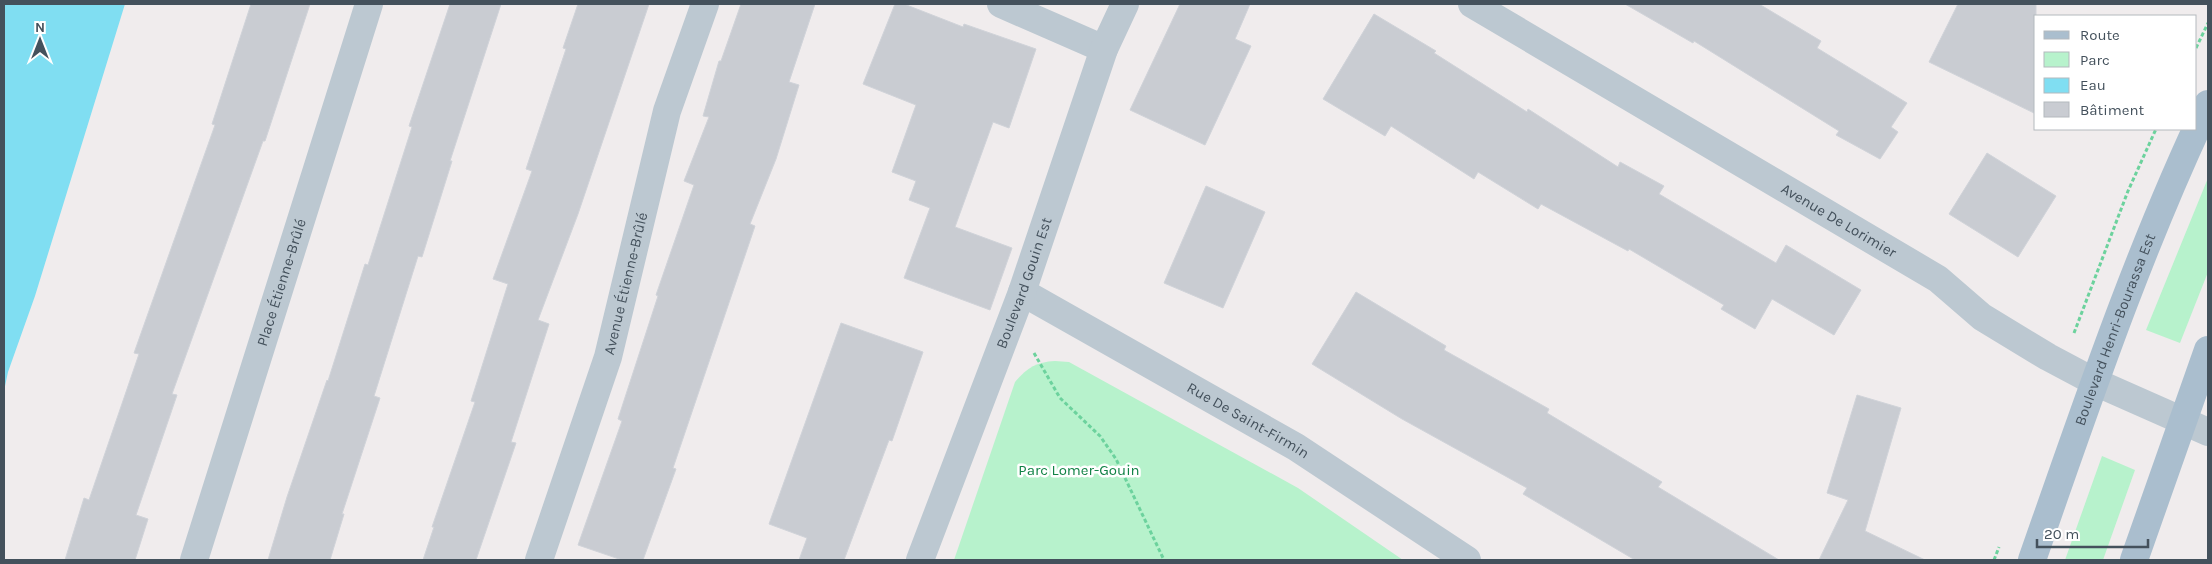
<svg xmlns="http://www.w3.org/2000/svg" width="2212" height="564" font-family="Karla,sans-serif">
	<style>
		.green { fill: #b7f2cc }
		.water { fill: #80def2 }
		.building { fill: #c9ccd2; stroke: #d0d3d9 }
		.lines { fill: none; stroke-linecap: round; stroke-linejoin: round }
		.path { stroke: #6cd29d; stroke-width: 3; stroke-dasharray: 4 2.5; stroke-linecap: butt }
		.minor { stroke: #bcc8d1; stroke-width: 28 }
		.tertiary { stroke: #bcc8d1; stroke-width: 28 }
		.primary { stroke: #aabece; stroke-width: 28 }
		.labels { text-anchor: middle; stroke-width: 5; stroke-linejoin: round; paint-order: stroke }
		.street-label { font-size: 15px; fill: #44515c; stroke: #fff }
		.park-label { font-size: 15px; fill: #108245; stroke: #fff }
	</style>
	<rect width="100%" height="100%" fill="#f0eced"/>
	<g class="green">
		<polygon points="2208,178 2208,272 2180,343 2146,330"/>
		<path d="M1055 361 1069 362 1298 488 1403 560H954L1015 382C1027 368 1036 362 1055 361Z"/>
		<polygon points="2102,456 2135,470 2103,560 2065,560"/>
	</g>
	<polygon class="water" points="4,4 125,4 35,296 8,372 4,391"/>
	<g class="building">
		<polygon points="251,4 310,4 265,141 263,141 172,394 177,395 136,515 148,519 135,560 65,560 84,498 89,500 139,354 134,353 215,125 212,124"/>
		<polygon points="450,4 501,4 450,161 452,161 422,257 418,256 374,396 380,398 342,514 344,514 330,560 268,560 287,497 327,380 328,381 365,264 368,265 412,127 409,126"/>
		<polygon points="578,4 649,4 578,214 538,320 549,324 511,442 516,443 476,560 423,560 434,527 432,527 475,402 471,401 508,284 493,279 532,171 526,169 566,49 563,48"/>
		<polygon points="741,4 815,4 789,82 799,85 776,159 750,224 755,226 673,468 676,469 643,560 622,560 578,545 622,421 618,419 658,296 656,295 694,185 684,181 709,117 703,116 719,61 721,61"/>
		<polygon points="895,4 904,4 963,27 964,24 1036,49 1009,128 993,122 955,227 1012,248 990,310 904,278 930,208 909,200 916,181 892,172 916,105 863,84"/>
		<polygon points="1180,4 1250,4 1235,39 1251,46 1205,145 1130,110"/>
		<polygon points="1625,4 1759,4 1821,41 1817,48 1907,103 1891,127 1898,132 1880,159 1836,135 1839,131 1694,41 1693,43"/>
		<polygon points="1958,4 2036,4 2036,114 1929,62"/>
		<polygon points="1374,14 1436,51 1434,53 1527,112 1528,109 1618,167 1620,162 1664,186 1659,194 1776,263 1786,245 1861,290 1834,335 1772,299 1755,329 1721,309 1724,305 1629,249 1628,251 1541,204 1538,209 1478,172 1474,179 1391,126 1385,136 1323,99"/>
		<polygon points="1987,153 2056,196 2018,257 1949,214"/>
		<polygon points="1206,186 1265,212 1223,308 1164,283"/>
		<polygon points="1356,292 1446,346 1444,350 1549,409 1547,413 1662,482 1658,487 1779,560 1635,560 1523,494 1527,488 1402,419 1312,364"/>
		<polygon points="841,323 923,352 892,441 889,440 844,560 799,560 807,538 769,524"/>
		<polygon points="1857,395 1901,408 1865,531 1925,560 1819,560 1848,500 1827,493"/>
	</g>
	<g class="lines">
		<g class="path">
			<polyline points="2196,48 2208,23"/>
			<polyline points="2074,333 2128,191 2156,129"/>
			<polyline points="1034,353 1060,398 1100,436 1116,459 1164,560"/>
			<polyline points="1994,560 1999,547"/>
		</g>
		<g class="minor">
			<polyline points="1001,4 1104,49"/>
			<path id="s1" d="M1472 4 1938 279 1982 317 2048 357 2095 382 2208 432"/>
			<path id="s2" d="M1022 292 1296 447 1467 560"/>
			<path id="s3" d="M194 560 369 4"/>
			<path id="s4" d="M539 560 608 357 667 111 705 4"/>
		</g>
		<path class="tertiary" id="s5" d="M920 560 1022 292 1104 49 1125 4"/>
		<g class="primary">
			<path id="s6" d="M2032 560C2086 406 2138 251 2208 104"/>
			<polyline points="2134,560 2208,350"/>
		</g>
	</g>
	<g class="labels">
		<g class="street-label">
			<text dy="5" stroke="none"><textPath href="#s1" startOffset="426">Avenue De Lorimier</textPath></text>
			<text dy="5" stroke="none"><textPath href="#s3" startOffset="291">Place Étienne-Brûlé</textPath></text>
			<text dy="5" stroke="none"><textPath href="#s5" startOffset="296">Boulevard Gouin Est</textPath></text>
			<text dy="5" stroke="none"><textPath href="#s4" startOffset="290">Avenue Étienne-Brûlé</textPath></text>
			<text dy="5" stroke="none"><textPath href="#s6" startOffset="245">Boulevard Henri-Bourassa Est</textPath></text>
			<text dy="5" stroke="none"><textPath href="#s2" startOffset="260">Rue De Saint-Firmin</textPath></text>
		</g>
		<g class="park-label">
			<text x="1079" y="475">Parc Lomer-Gouin</text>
		</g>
	</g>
	<rect width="2212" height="564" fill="none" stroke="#44515c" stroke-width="10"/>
	<rect x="2034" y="15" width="162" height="115" fill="#ffffff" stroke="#b4b9be"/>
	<rect x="2044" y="31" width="25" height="8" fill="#aabece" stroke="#b4b9be"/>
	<text x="2080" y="40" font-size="15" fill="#44515c">Route</text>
	<rect x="2044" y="52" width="25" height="15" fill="#b7f2cc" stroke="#b4b9be"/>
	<text x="2080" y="65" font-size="15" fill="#44515c">Parc</text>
	<rect x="2044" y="78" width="25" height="15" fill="#80def2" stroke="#b4b9be"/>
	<text x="2080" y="90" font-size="15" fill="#44515c">Eau</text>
	<rect x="2044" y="102" width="25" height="15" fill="#c9ccd2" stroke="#b4b9be"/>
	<text x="2080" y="115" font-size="15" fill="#44515c">Bâtiment</text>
	<g transform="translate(40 40)" stroke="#ffffff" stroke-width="4" paint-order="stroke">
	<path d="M0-4L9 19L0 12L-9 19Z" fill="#44515c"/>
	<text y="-8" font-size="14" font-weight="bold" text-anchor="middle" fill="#44515c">N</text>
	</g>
	<path d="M2037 539v8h111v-8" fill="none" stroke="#44515c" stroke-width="2.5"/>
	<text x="2044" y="539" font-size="15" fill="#44515c" stroke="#ffffff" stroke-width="4" paint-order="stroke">20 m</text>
</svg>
